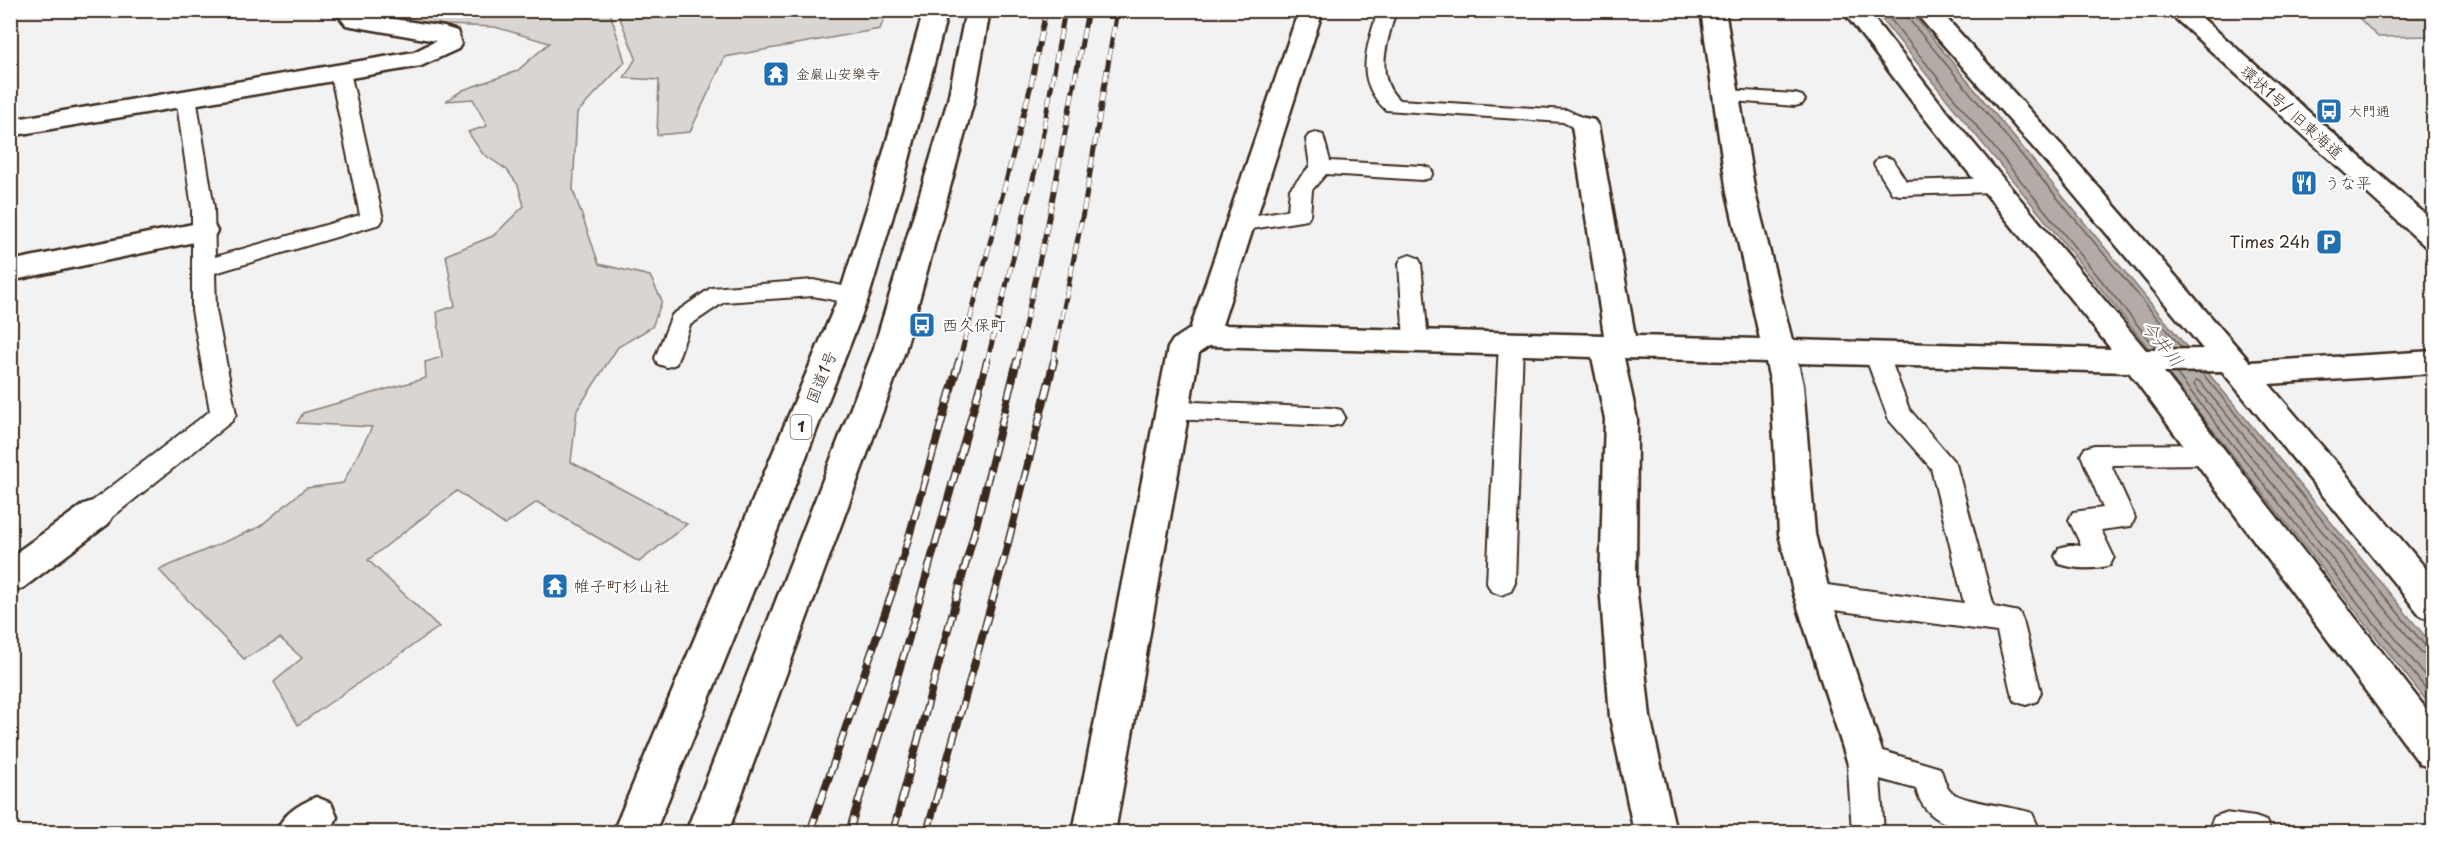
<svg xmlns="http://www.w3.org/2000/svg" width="2444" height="843" font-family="'Playpen Sans','Klee One',sans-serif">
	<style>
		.green { fill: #d8d5d2; stroke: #8a8078; stroke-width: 1.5 }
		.water { fill: #b2aba7; stroke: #827770; stroke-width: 1.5 }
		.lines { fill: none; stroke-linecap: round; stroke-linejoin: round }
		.shore { stroke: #6b5e55; stroke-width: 1.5 }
		.service-casing { stroke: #3b2a1e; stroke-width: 4 }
		.minor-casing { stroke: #3b2a1e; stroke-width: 5 }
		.tertiary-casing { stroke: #3b2a1e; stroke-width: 5 }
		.trunk-casing { stroke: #3b2a1e; stroke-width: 5 }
		.service { fill: #fff; fill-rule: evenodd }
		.minor { fill: #fff; fill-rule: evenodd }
		.tertiary { fill: #fff; fill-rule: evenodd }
		.trunk { fill: #fff; fill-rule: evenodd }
		.rail-far1-casing { stroke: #3b2a1e; stroke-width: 5 }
		.rail-casing { stroke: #3b2a1e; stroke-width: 8 }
		.rail-far1 { stroke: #fff; stroke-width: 4; stroke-dasharray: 11; stroke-linecap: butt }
		.rail { stroke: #fff; stroke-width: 5; stroke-dasharray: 15; stroke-linecap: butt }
		.labels { text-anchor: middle; stroke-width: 4.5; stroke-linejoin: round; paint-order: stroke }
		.far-poi-label { font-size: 14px; fill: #3b2a1e; stroke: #fff; text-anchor: start }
		.shield { fill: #fff; stroke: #766a62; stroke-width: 1.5 }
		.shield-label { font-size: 15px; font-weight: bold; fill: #3b2a1e }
		.street-label { font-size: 16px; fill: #3b2a1e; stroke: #fff }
		.poi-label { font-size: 16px; fill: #3b2a1e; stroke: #fff; text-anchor: start }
		.water-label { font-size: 18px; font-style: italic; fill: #65574e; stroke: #fff }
	</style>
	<rect width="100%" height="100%" fill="#f3f2f2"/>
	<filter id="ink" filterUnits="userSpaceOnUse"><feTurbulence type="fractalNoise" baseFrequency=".0167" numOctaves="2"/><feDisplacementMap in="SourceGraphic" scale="12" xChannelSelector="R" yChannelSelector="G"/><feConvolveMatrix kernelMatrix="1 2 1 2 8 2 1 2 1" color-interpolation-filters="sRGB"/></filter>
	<g filter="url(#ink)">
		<g class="green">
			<polygon points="362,11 608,11 611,15 625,62 577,113 573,190 599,264 650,276 662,301 652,327 618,347 577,410 571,462 687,524 639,562 537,502 505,525 457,491 368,560 439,627 298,725 274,682 302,658 280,638 244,659 159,570 259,527 306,488 343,483 372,427 297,423 303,413 426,378 425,362 442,357 437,312 455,306 446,255 493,236 524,206 518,185 507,170 482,153 468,132 487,126 473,99 446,101 463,90 517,71 549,43 495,27 445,25 372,17"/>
			<polygon points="617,11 887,11 880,29 725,57 690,132 657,135 659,80 624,78 636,58"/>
			<polygon points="2352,11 2433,11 2433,36 2378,37"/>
		</g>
		<polygon class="water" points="1875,11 1910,11 2433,646 2433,709 2126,320"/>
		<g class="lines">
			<g class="shore">
				<polyline points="1883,10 2156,348"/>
				<polyline points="1906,10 1907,17 2182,348"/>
				<polyline points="2176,373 2434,699"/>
				<polyline points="2202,373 2426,647 2434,649"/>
				<polyline points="2434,657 2421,652 2199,381 2195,381 2194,385 2434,687"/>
			</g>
			<defs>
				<g id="service">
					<path d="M1378 10H1396C1388 40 1373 76 1399 100L1567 110 1592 122 1595 126 1592 130 1585 132 1578 130 1563 122 1386 110C1353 79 1367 49 1378 10Z"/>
					<polygon points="340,66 347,68 350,72 383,219 380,224 215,273 216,310 236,414 232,421 106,522 96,525 86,522 82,514 86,506 210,411 192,310 192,208 176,97 179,93 193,93 196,97 214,208 215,257 360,215 330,72 333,68"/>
					<polygon points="1726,90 1795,94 1802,96 1805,100 1802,104 1795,106 1719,100 1716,96 1719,92"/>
					<polygon points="1316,133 1323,135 1330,161 1422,166 1430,168 1433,173 1430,178 1422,180 1326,174 1312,190 1310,215 1307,220 1240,231 1232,229 1229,224 1232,219 1288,210 1290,189 1310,166 1306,139 1309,135"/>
					<polygon points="1885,157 1892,159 1906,181 1993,178 2001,180 2004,185 2001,190 1993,192 1900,195 1892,193 1874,164 1878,159"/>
					<polygon points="1410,255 1418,258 1421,263 1428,341 1425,347 1416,349 1407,347 1404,341 1399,263 1402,258"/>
					<polygon points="813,280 862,290 866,296 862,302 854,304 813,296 724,302 690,325 676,364 667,367 658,364 655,358 672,315 711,288"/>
					<polygon points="1511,334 1520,337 1523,343 1515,583 1511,591 1501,595 1491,591 1487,583 1499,343 1502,337"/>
					<polygon points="1876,344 1885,347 1888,353 1909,409 1956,464 1994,607 2019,612 2023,621 2041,692 2037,701 2026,705 2015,701 2011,692 1997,632 1812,607 1802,603 1798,595 1802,587 1812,583 1964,603 1931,468 1889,420 1864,353 1867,347"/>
					<polygon points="1172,401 1332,408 1341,410 1345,417 1341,424 1332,426 1172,419 1163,417 1159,410 1163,403"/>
					<path d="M2209 444 2218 447 2222 454 2218 461 2209 464 2111 465 2135 518 2131 526 2101 530 2114 557 2110 565C2094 570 2075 569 2059 564L2055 556 2059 548 2069 545H2081L2069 520 2073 512 2103 508 2081 455 2085 448 2094 445Z"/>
					<path d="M1863 740 1874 744 1876 749 1940 768C1943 774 1945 785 1949 790 1961 803 2013 806 2032 813L2037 824 2033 832C1993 832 1928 838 1916 789L1880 779 1884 832H1852L1847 754 1852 744Z"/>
					<polygon points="2225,813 2255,817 2266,821 2271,832 2210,832 2209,828 2214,817"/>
				</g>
				<g id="minor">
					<polygon points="334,10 360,10 363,14 444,27 457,31 461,44 458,49 421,66 10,136 10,120 414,52 436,41 346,25"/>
					<polygon points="1299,10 1323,10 1222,325 1604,335 1572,126 1576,120 1585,118 1594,120 1598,126 1635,336 1760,339 1727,193 1701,10 1725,10 1755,193 1792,340 2111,349 1927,121 1842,10 1867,10 1945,109 2146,350 2203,349 2061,179 1913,10 1939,10 2081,167 2250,362 2434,351 2434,373 2269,384 2434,578 2434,620 2421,616 2222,371 2164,372 2434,719 2434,769 2420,764 2129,372 1798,363 1803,385 1815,534 1830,595 1883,754 1877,767 1863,772 1849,767 1794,595 1779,534 1771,385 1766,362 1624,358 1637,419 1636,584 1650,717 1676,832 1634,832 1610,717 1600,584 1605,419 1592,357 1209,346 1199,353 1115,832 1073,832 1168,348 1173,340 1190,329"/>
					<polygon points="203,222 213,224 217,231 213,238 10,281 10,261"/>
					<polygon points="96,500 108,504 114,514 108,524 23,588 10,592 10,557 84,504"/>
					<path d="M316 797 331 803 337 817 331 831 276 832C283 814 298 805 316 797Z"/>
				</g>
				<polygon id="tertiary" points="2166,10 2193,10 2434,222 2434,247 2424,245"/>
				<g id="trunk">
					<polygon points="924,10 948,10 904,179 869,296 766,559 655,832 613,832 839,296 876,179"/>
					<polygon points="966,10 990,10 974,100 905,351 728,832 686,832 873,351 948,100"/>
				</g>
			</defs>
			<use href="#service" class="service-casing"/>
			<use href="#minor" class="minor-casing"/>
			<use href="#tertiary" class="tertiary-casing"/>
			<use href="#trunk" class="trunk-casing"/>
			<use href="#service" class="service"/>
			<use href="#minor" class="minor"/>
			<use href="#tertiary" class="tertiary"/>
			<use href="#trunk" class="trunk"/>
			<defs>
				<g id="rail-far1">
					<polyline points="959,362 1031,85 1046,10"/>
					<polyline points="987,362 1039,155 1065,10"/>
					<polyline points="1017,362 1049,218 1088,10"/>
					<polyline points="1053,362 1085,203 1117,10"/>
				</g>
				<g id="rail">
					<polyline points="810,832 898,575 959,361"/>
					<polyline points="849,832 906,648 987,361"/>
					<polyline points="893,832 976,526 1017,361"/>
					<polyline points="927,832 1004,559 1054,361"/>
				</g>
			</defs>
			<use href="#rail-far1" class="rail-far1-casing"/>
			<use href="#rail" class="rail-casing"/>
			<use href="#rail-far1" class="rail-far1"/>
			<use href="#rail" class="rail"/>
		</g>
	</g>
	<defs>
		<symbol id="temple-square" viewBox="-11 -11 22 22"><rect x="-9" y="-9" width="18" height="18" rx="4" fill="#1f6fb2" stroke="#fff"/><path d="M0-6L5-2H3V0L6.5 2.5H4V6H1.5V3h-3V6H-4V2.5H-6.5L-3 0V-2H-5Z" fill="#fff"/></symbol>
		<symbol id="bus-square" viewBox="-11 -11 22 22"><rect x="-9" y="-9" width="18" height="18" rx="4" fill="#1f6fb2" stroke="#fff"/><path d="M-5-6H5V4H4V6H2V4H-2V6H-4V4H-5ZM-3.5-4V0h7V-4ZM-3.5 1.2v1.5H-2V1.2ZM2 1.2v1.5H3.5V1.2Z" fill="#fff"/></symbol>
		<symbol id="restaurant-square" viewBox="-11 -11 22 22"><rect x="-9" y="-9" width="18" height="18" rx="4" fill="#1f6fb2" stroke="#fff"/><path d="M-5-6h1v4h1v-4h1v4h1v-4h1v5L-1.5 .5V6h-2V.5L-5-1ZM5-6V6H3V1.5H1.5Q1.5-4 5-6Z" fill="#fff"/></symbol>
		<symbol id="parking-square" viewBox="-11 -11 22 22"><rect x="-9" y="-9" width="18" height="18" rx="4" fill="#1f6fb2" stroke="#fff"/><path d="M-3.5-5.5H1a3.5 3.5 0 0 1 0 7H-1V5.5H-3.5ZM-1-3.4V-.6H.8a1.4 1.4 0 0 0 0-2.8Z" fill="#fff"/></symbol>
	</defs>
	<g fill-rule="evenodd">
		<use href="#temple-square" x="761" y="59" width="30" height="30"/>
		<use href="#bus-square" x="2314" y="96" width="30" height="30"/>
		<use href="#restaurant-square" x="2289" y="168" width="30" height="30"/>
		<use href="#parking-square" x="2314" y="227" width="30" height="30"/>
		<use href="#bus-square" x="907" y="310" width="30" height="30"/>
		<use href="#temple-square" x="540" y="571" width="30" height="30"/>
	</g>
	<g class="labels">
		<g class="far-poi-label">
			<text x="796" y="79">金巖山安樂寺</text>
			<text x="2348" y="116">大門通</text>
		</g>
		<rect class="shield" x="790.5" y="415" width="21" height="24" rx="4.5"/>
		<g class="shield-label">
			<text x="801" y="432">1</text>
		</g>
		<g class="street-label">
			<text transform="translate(2292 112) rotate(42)" y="6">環状1号/ 旧東海道</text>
			<text transform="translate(821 377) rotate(-68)" y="6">国道1号</text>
		</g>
		<g class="poi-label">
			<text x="2324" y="189">うな平</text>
			<text x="2310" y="248" text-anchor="end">Times 24h</text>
			<text x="942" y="331">西久保町</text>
			<text x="574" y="592">帷子町杉山社</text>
		</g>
		<g class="water-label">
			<text transform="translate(2162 344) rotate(51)" y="6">今井川</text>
		</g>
	</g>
	<rect width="2444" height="843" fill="none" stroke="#fff" stroke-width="36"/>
	<rect x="18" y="18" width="2408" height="807" fill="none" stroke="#3b2a1e" stroke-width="2" filter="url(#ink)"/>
</svg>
